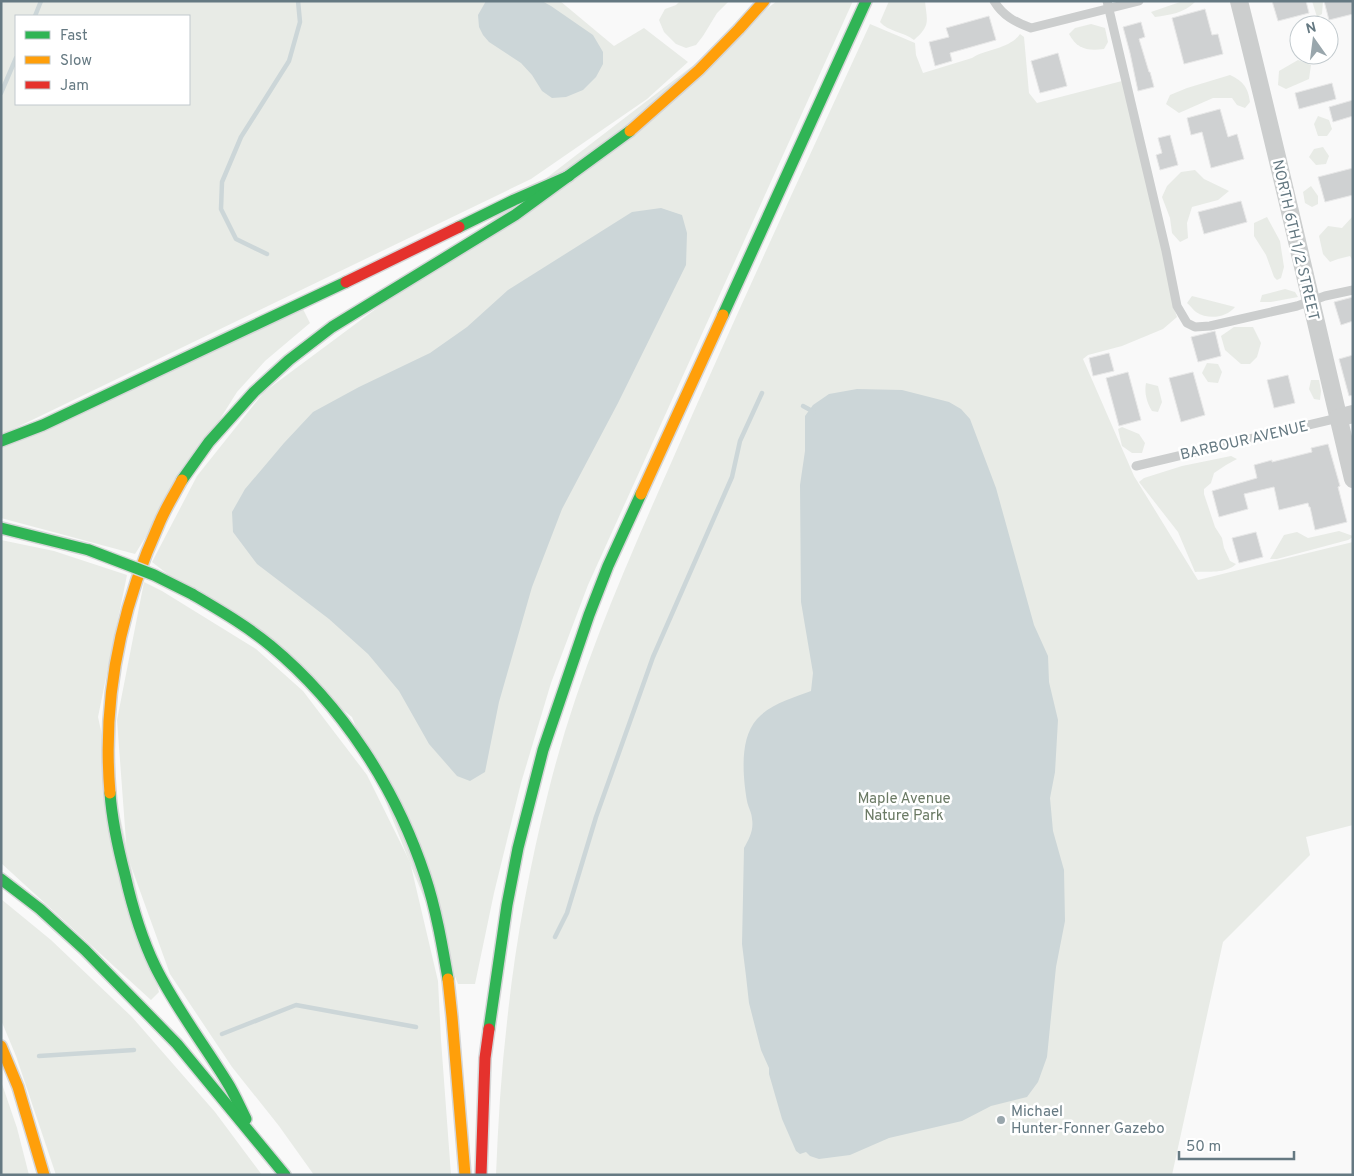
<svg xmlns="http://www.w3.org/2000/svg" width="1354" height="1176" font-family="Overpass,sans-serif">
	<style>
		.green { fill: #e8ebe6; fill-rule: evenodd }
		.water { fill: #ccd6d8 }
		.lines { fill: none; stroke-linecap: round; stroke-linejoin: round }
		.stream { stroke: #ccd6d8; stroke-width: 4.5 }
		.building { fill: #cfd1d2; stroke: #e8e8e8 }
		.fast-casing { stroke: #d5d6d7; stroke-width: 14 }
		.slow-casing { stroke: #d5d6d7; stroke-width: 14 }
		.jam-casing { stroke: #d5d6d7; stroke-width: 14 }
		.lane { stroke: #cccece; stroke-width: 9 }
		.street { stroke: #cccece; stroke-width: 18 }
		.fast { stroke: #30b455; stroke-width: 11 }
		.slow { stroke: #ff9f0a; stroke-width: 11 }
		.jam { stroke: #e5322d; stroke-width: 11 }
		.fast-bridge-casing { stroke: #d5d6d6; stroke-width: 14; stroke-linecap: butt }
		.fast-bridge { stroke: #30b455; stroke-width: 11 }
		.poi-dot { fill: #99a6ac; stroke: #fff; stroke-width: 2 }
		.labels { text-anchor: middle; stroke-width: 5; stroke-linejoin: round; paint-order: stroke }
		.street-label { font-size: 15px; fill: #657982; stroke: #fff }
		.park-label { font-size: 15px; fill: #6b7a64; stroke: #fff }
		.poi-label { font-size: 15px; fill: #657982; stroke: #fff; text-anchor: start }
	</style>
	<rect width="100%" height="100%" fill="#f9f9f9"/>
	<g class="green">
		<path d="M1 1H560L614 46 644 28 688 62 647 99 531 179 1 435ZM16 16H189V104H16Z"/>
		<polygon points="680,1 729,1 717,13 703,36 696,45 686,48 676,44 664,32 659,20 665,9 676,5"/>
		<polygon points="777,1 853,1 588,585 551,683 521,783 494,893 475,984 458,984 352,717 152,562 197,476 264,392 385,302"/>
		<path d="M889 1H925C927 22 931 25 914 40 904 32 887 31 880 22Z"/>
		<path d="M1183 1 1195 2C1184 13 1170 15 1155 17L1151 12Z"/>
		<polygon points="1312,1 1323,1 1322,14 1317,17"/>
		<path d="M870 24 915 43 916 55 923 73 972 58C986 49 1010 49 1020 34L1024 37 1029 93 1037 103 1122 81 1164 253 1174 308 1177 317 1163 329 1122 346 1088 355 1083 359 1134 476 1198 580 1353 542V825L1306 837 1310 855 1223 942 1172 1175H496C498 1124 501 1073 507 1022 515 945 529 868 548 793 577 675 626 565 675 454 738 310 804 168 870 24Z"/>
		<path d="M1091 24 1105 28 1108 42 1104 49C1087 51 1077 49 1069 34L1075 28Z"/>
		<polygon points="1298,60 1311,65 1309,79 1286,89 1278,85 1279,71"/>
		<path d="M1230 75C1243 81 1248 87 1250 102L1245 108 1237 105 1232 98H1213L1179 113 1166 104 1170 95 1187 88Z"/>
		<polygon points="1318,116 1329,120 1332,129 1327,136 1318,136 1314,124"/>
		<polygon points="1323,147 1329,156 1326,164 1316,165 1309,157 1314,149"/>
		<polygon points="1195,170 1204,179 1229,191 1218,200 1192,207 1187,223 1188,238 1180,242 1172,233 1170,218 1162,197 1167,186 1181,172"/>
		<polygon points="1311,186 1318,196 1318,204 1312,207 1305,203 1303,192"/>
		<polygon points="1353,216 1353,261 1350,256 1338,259 1330,262 1323,254 1319,236 1328,226 1342,228"/>
		<polygon points="1267,217 1280,241 1284,267 1281,278 1277,280 1274,277 1266,255 1254,236 1254,223"/>
		<polygon points="1285,289 1295,292 1298,297 1271,302 1260,302 1262,295"/>
		<path d="M1192 296 1235 307C1226 318 1208 320 1196 312 1193 310 1190 305 1187 303Z"/>
		<polygon points="303,309 310,323 265,361 237,392 135,554 1,518 1,447"/>
		<polygon points="1234,327 1253,327 1261,343 1257,357 1250,364 1241,364 1225,350 1221,336"/>
		<polygon points="1207,363 1218,364 1222,372 1218,383 1208,382 1202,373"/>
		<polygon points="1311,380 1319,380 1321,391 1320,400 1314,399 1309,389"/>
		<path d="M1146 383 1158 386 1162 402 1158 412 1152 411C1147 403 1144 393 1146 383Z"/>
		<polygon points="1122,427 1139,434 1145,443 1142,453 1132,453 1122,446 1118,429"/>
		<path d="M1231 456 1237 459 1226 465 1214 473 1211 483 1204 489V494L1215 527 1222 538 1224 548 1230 561 1236 564C1226 574 1208 571 1195 572L1178 532 1139 482 1144 478 1182 466Z"/>
		<polygon points="1339,531 1353,536 1353,537 1348,540 1277,559 1270,559 1284,535 1297,532 1308,538"/>
		<polygon points="1,540 54,551 127,575 98,717 159,992 151,1000 1,863"/>
		<polygon points="144,582 162,591 256,649 303,691 367,775 410,862 438,981 441,1040 451,1175 314,1175 279,1126 232,1067 170,974 127,855 117,720"/>
		<polygon points="1,899 51,940 132,1017 215,1112 262,1175 56,1175 16,1056 1,1020"/>
		<polygon points="1,1081 17,1128 29,1175 1,1175"/>
	</g>
	<g class="water">
		<polygon points="486,1 542,1 551,6 593,35 603,52 603,64 596,77 583,90 566,97 552,98 542,91 532,75 521,63 489,42 483,35 479,27 478,15"/>
		<polygon points="661,208 682,215 687,233 686,265 618,403 562,509 532,587 499,702 485,772 470,781 457,776 429,744 399,691 368,654 329,619 257,564 233,532 232,512 245,489 284,443 313,412 359,387 430,353 467,327 508,290 632,212"/>
		<path d="M857 389 902 390 949 402 961 409 970 419 996 488 1034 625 1048 656 1049 682 1058 720 1055 772 1050 798 1053 831 1064 870 1065 921 1056 967 1047 1057 1038 1082 1027 1097 991 1106 962 1121 889 1138 850 1155 819 1159 810 1156 806 1152 800 1154 796 1151 782 1119 769 1074V1068L761 1050 749 1003 746 976 742 944 744 848C749 839 754 830 752 819 752 813 748 807 747 801 743 777 739 739 757 719 770 704 793 698 811 691L813 673 801 602 800 485 805 451V416L813 405 829 394Z"/>
	</g>
	<g class="lines">
		<g class="stream">
			<polyline points="35,16 41,1"/>
			<polyline points="1,93 16,58"/>
			<polyline points="267,254 236,239 221,209 222,182 241,137 289,61 300,22 298,1"/>
			<polyline points="803,406 814,412"/>
			<polyline points="555,937 567,913 596,817 653,657 732,477 740,441 762,393"/>
			<polyline points="222,1034 296,1005 416,1027"/>
			<polyline points="39,1056 134,1050"/>
		</g>
	</g>
	<g class="building">
		<polygon points="1272,1 1306,1 1309,13 1278,21"/>
		<polygon points="1324,1 1353,1 1353,14 1329,20"/>
		<polygon points="1205,9 1212,35 1218,34 1223,54 1184,64 1172,18"/>
		<polygon points="989,16 996,40 950,53 952,61 935,66 929,42 949,37 946,28"/>
		<polygon points="1141,22 1145,37 1139,39 1149,72 1150,72 1154,87 1138,91 1130,53 1123,27"/>
		<polygon points="1058,53 1067,86 1040,93 1031,61"/>
		<polygon points="1332,83 1336,99 1299,109 1295,93"/>
		<polygon points="1353,100 1353,116 1333,122 1329,107"/>
		<polygon points="1220,109 1228,137 1237,134 1244,159 1211,168 1202,132 1191,135 1187,118"/>
		<polygon points="1170,135 1178,165 1160,170 1156,155 1162,153 1158,138"/>
		<polygon points="1353,168 1353,195 1325,202 1318,177"/>
		<polygon points="1241,201 1247,222 1204,234 1198,212"/>
		<polygon points="1353,297 1353,321 1341,325 1334,302"/>
		<polygon points="1215,331 1221,356 1198,362 1191,337"/>
		<polygon points="1109,353 1114,371 1093,376 1089,358"/>
		<polygon points="1353,355 1353,395 1349,396 1339,359"/>
		<polygon points="1128,372 1141,420 1119,426 1106,378"/>
		<polygon points="1193,372 1205,415 1181,422 1169,378"/>
		<polygon points="1288,375 1295,403 1274,408 1267,380"/>
		<polygon points="1328,444 1340,486 1338,487 1347,522 1315,530 1310,507 1309,507 1308,503 1279,510 1274,487 1244,494 1248,509 1219,517 1212,491 1257,478 1254,465 1272,460 1272,462 1312,452 1311,448"/>
		<polygon points="1256,532 1263,557 1239,563 1232,538"/>
	</g>
	<g class="lines">
		<defs>
			<g id="fast">
				<polyline points="459,227 514,200 569,176"/>
				<polyline points="723,315 866,1"/>
				<polyline points="1,441 43,425 346,282"/>
				<polyline points="182,480 209,442 254,392 289,360 332,327 515,215 630,131"/>
				<polyline points="1,528 89,550"/>
				<path d="M192 594C219 610 247 626 271 646 342 705 396 788 425 876 436 909 442 944 448 979"/>
				<path d="M110 793C112 821 118 848 125 875 132 906 141 937 155 966 175 1007 203 1043 227 1082 234 1093 240 1107 246 1119"/>
				<polyline points="1,879 40,909 85,950 177,1044 285,1175"/>
				<polyline points="489,1029 507,905 518,848 543,750 589,615 608,566 641,494"/>
			</g>
			<g id="slow">
				<polyline points="630,131 699,70 739,29 764,1"/>
				<polyline points="641,494 723,315"/>
				<path d="M110 793C102 699 120 610 159 524 165 509 174 495 182 480"/>
				<polyline points="448,979 452,1017 465,1175"/>
				<polyline points="1,1046 18,1087 44,1175"/>
			</g>
			<g id="jam">
				<polyline points="346,282 459,227"/>
				<polyline points="481,1175 485,1058 489,1029"/>
			</g>
		</defs>
		<use href="#fast" class="fast-casing"/>
		<use href="#slow" class="slow-casing"/>
		<use href="#jam" class="jam-casing"/>
		<g class="lane">
			<path d="M994 1C1003 16 1015 22 1031 28L1139 1"/>
			<polyline points="1107,1 1166,251 1177,306 1187,323 1195,327 1210,326 1297,306 1325,296 1353,290"/>
			<polyline points="1136,466 1338,418"/>
		</g>
		<g class="street">
			<path d="M1239 1C1279 160 1315 320 1353 479"/>
			<polyline points="1338,418 1353,414"/>
		</g>
		<use href="#fast" class="fast"/>
		<use href="#slow" class="slow"/>
		<use href="#jam" class="jam"/>
		<defs>
			<polyline id="fast-bridge" points="89,550 154,575 192,594"/>
		</defs>
		<use href="#fast-bridge" class="fast-bridge-casing"/>
		<use href="#fast-bridge" class="fast-bridge"/>
	</g>
	<circle class="poi-dot" cx="1001" cy="1120" r="5"/>
	<g class="labels">
		<g class="street-label">
			<text transform="translate(1296 240) rotate(77)" y="5">NORTH 6TH 1/2 STREET</text>
			<text transform="translate(1244 440) rotate(-13)" y="5">BARBOUR AVENUE</text>
		</g>
		<g class="park-label">
			<text x="904" y="803">Maple Avenue<tspan x="904" dy="17">Nature Park</tspan></text>
		</g>
		<g class="poi-label">
			<text x="1011" y="1116">Michael<tspan x="1011" dy="17">Hunter-Fonner Gazebo</tspan></text>
		</g>
	</g>
	<rect width="1354" height="1176" fill="none" stroke="#657982" stroke-width="5"/>
	<rect x="15" y="15" width="175" height="90" fill="#ffffff" stroke="#c1c9cd"/>
	<rect x="25" y="31" width="25" height="8" fill="#30b455" stroke="#c1c9cd"/>
	<text x="60" y="40" font-size="15" fill="#657982">Fast</text>
	<rect x="25" y="56" width="25" height="8" fill="#ff9f0a" stroke="#c1c9cd"/>
	<text x="60" y="65" font-size="15" fill="#657982">Slow</text>
	<rect x="25" y="81" width="25" height="8" fill="#e5322d" stroke="#c1c9cd"/>
	<text x="60" y="90" font-size="15" fill="#657982">Jam</text>
	<g transform="translate(1314 40) rotate(346)"><circle r="24" fill="#ffffff" stroke="#c1c9cd"/>
	<path d="M0-4L9 19L0 12L-9 19Z" fill="#99a6ac"/>
	<text y="-8" font-size="14" font-weight="bold" text-anchor="middle" fill="#657982">N</text>
	</g>
	<path d="M1179 1151v8h115v-8" fill="none" stroke="#657982" stroke-width="2.5"/>
	<text x="1186" y="1151" font-size="15" fill="#657982" stroke="#ffffff" stroke-width="4" paint-order="stroke">50 m</text>
</svg>
